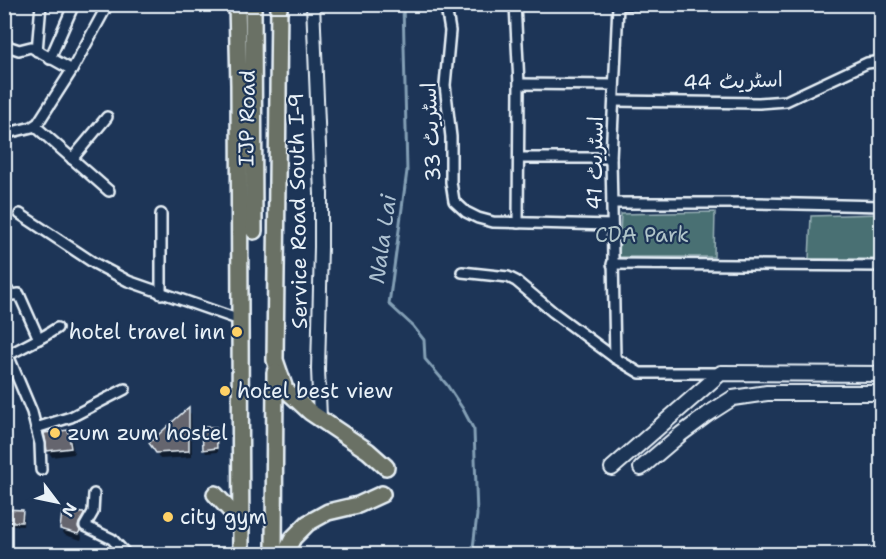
<svg xmlns="http://www.w3.org/2000/svg" width="886" height="559" font-family="'Shantell Sans','Playpen Sans Arabic',sans-serif">
	<style>
		.green { fill: #487073; stroke: #98b0b6; stroke-width: 1.5 }
		.shadow { fill: #0007 }
		.lines { fill: none; stroke-linecap: round; stroke-linejoin: round }
		.stream { stroke: #839fb5; stroke-width: 3 }
		.building { fill: #65656e; stroke: #e8f1f8; stroke-width: 1.5 }
		.minor-casing { stroke: #e8f1f8; stroke-width: 14 }
		.tertiary-casing { stroke: #e8f1f8; stroke-width: 16 }
		.secondary-casing { stroke: #e8f1f8; stroke-width: 18 }
		.trunk-casing { stroke: #e8f1f8; stroke-width: 20 }
		.minor { stroke: #1d3557; stroke-width: 9 }
		.tertiary { stroke: #1d3557; stroke-width: 12 }
		.secondary { stroke: #1d3557; stroke-width: 14 }
		.trunk { stroke: #6a7165; stroke-width: 15 }
		.poi-dot { fill: #ffd166; stroke: #1d3557; stroke-width: 2 }
		.labels { text-anchor: middle; stroke-width: 4.5; stroke-linejoin: round; paint-order: stroke }
		.street-label { font-size: 21px; fill: #e8f1f8; stroke: #1d3557 }
		.park-label { font-size: 21px; fill: #b0c4c9; stroke: #1d3557 }
		.poi-label { font-size: 21px; fill: #e8f1f8; stroke: #1d3557; text-anchor: start }
		.water-label { font-size: 22px; font-style: italic; fill: #adc1d1; stroke: #1d3557 }
	</style>
	<rect width="100%" height="100%" fill="#1d3557"/>
	<filter id="ink" filterUnits="userSpaceOnUse"><feTurbulence type="fractalNoise" baseFrequency=".0167" numOctaves="2"/><feDisplacementMap in="SourceGraphic" scale="12" xChannelSelector="R" yChannelSelector="G"/><feConvolveMatrix kernelMatrix="1 2 1 2 8 2 1 2 1" color-interpolation-filters="sRGB"/></filter>
	<g filter="url(#ink)">
		<g class="green">
			<polygon points="715,212 714,257 619,257 621,214"/>
			<polygon points="881,214 881,259 809,259 811,216"/>
		</g>
		<g class="shadow">
			<polygon points="188,410 191,414 192,457 160,459 151,443"/>
			<polygon points="216,428 218,432 218,452 206,453 204,449"/>
			<polygon points="68,432 71,437 74,454 52,457 48,451 46,434"/>
			<polygon points="4,511 22,511 24,515 23,526 5,525"/>
			<polygon points="84,515 87,520 81,530 81,534 82,537 81,540 65,535 61,529"/>
		</g>
		<g class="lines">
			<polyline class="stream" points="403,4 407,171 389,304 413,326 424,340 425,359 447,385 463,409 474,430 477,515 473,548 468,554"/>
		</g>
		<g class="building">
			<polygon points="189,407 189,451 156,453 149,443"/>
			<polygon points="202,427 216,427 217,448 203,450"/>
			<polygon points="68,430 71,448 47,451 44,433"/>
			<polygon points="4,509 23,510 22,522 4,522"/>
			<polygon points="62,512 85,513 79,523 78,527 80,531 78,534 60,529"/>
		</g>
		<g class="lines">
			<defs>
				<g id="minor">
					<polyline points="444,4 447,13 450,31 445,85 451,137 451,182 454,201 466,212 478,218 493,222 612,225"/>
					<polyline points="515,4 519,84 518,223"/>
					<polyline points="4,45 19,50 31,47 72,70"/>
					<polyline points="37,51 41,4"/>
					<polyline points="50,59 74,4"/>
					<polyline points="519,84 614,85"/>
					<polyline points="614,101 759,103 786,101 867,63 882,61"/>
					<polyline points="35,126 109,191"/>
					<polyline points="4,134 32,127 38,123 72,70 108,4"/>
					<polyline points="519,158 611,158"/>
					<polyline points="72,159 107,117"/>
					<polyline points="612,203 757,203 882,206"/>
					<polyline points="20,214 94,263 128,281 240,320"/>
					<polyline points="612,264 882,266"/>
					<polyline points="462,272 508,277 516,281 553,312 615,358 640,373 721,373"/>
					<polyline points="4,287 12,295 19,294 39,339"/>
					<polyline points="161,294 161,214"/>
					<polyline points="615,358 611,158 618,5 648,4"/>
					<polyline points="36,428 71,417 125,389"/>
					<polyline points="41,470 40,444 32,412 8,355 46,335 57,328"/>
					<polyline points="94,494 93,512 85,526 112,539 126,554"/>
				</g>
				<polyline id="tertiary" points="313,4 321,194 321,247 318,369 320,418"/>
				<g id="secondary">
					<polyline points="612,468 721,373 882,374"/>
					<polyline points="641,468 681,434 708,414 733,398 767,393 882,393"/>
				</g>
				<g id="trunk">
					<polyline points="237,4 239,85 241,554"/>
					<polyline points="253,4 254,231"/>
					<polyline points="279,4 275,360 285,389 310,412 368,451 386,467"/>
					<polyline points="215,494 240,521"/>
					<polyline points="274,554 275,372"/>
					<polyline points="285,554 293,538 308,523 328,512 358,505 382,494"/>
				</g>
			</defs>
			<use href="#minor" class="minor-casing"/>
			<use href="#tertiary" class="tertiary-casing"/>
			<use href="#secondary" class="secondary-casing"/>
			<use href="#trunk" class="trunk-casing"/>
			<use href="#minor" class="minor"/>
			<use href="#tertiary" class="tertiary"/>
			<use href="#secondary" class="secondary"/>
			<use href="#trunk" class="trunk"/>
		</g>
	</g>
	<g class="poi-dot">
		<circle cx="237" cy="332" r="6"/>
		<circle cx="225" cy="391" r="6"/>
		<circle cx="55" cy="433" r="6"/>
		<circle cx="168" cy="517" r="6"/>
	</g>
	<g class="labels">
		<g class="street-label">
			<text transform="translate(733 81) rotate(-2)" y="7">اسٹریٹ 44</text>
			<text transform="translate(247 118) rotate(-89)" y="7">IJP Road</text>
			<text transform="translate(431 132) rotate(-93)" y="7">اسٹریٹ 33</text>
			<text transform="translate(595 163) rotate(-89)" y="7">اسٹریٹ 41</text>
			<text transform="translate(298 211) rotate(-91)" y="7">Service Road South I-9</text>
		</g>
		<g class="park-label">
			<text x="642" y="242">CDA Park</text>
		</g>
		<g class="poi-label">
			<text x="225" y="339" text-anchor="end">hotel travel inn</text>
			<text x="237" y="398">hotel best view</text>
			<text x="67" y="440">zum zum hostel</text>
			<text x="180" y="524">city gym</text>
		</g>
		<g class="water-label">
			<text transform="translate(382 239) rotate(-82)" y="8">Nala Lai</text>
		</g>
	</g>
	<rect width="886" height="559" fill="none" stroke="#1d3557" stroke-width="24"/>
	<rect x="12" y="12" width="862" height="535" fill="none" stroke="#e8f1f8" stroke-width="2" filter="url(#ink)"/>
	<g transform="translate(57 502) rotate(122)" stroke="#1d3557" stroke-width="4.5" paint-order="stroke">
	<path d="M0-4.5L10 22L0 15L-10 22Z" fill="#e8f1f8"/>
	<text y="-9" font-size="16" font-weight="bold" text-anchor="middle" fill="#e8f1f8">N</text>
	</g>
</svg>
